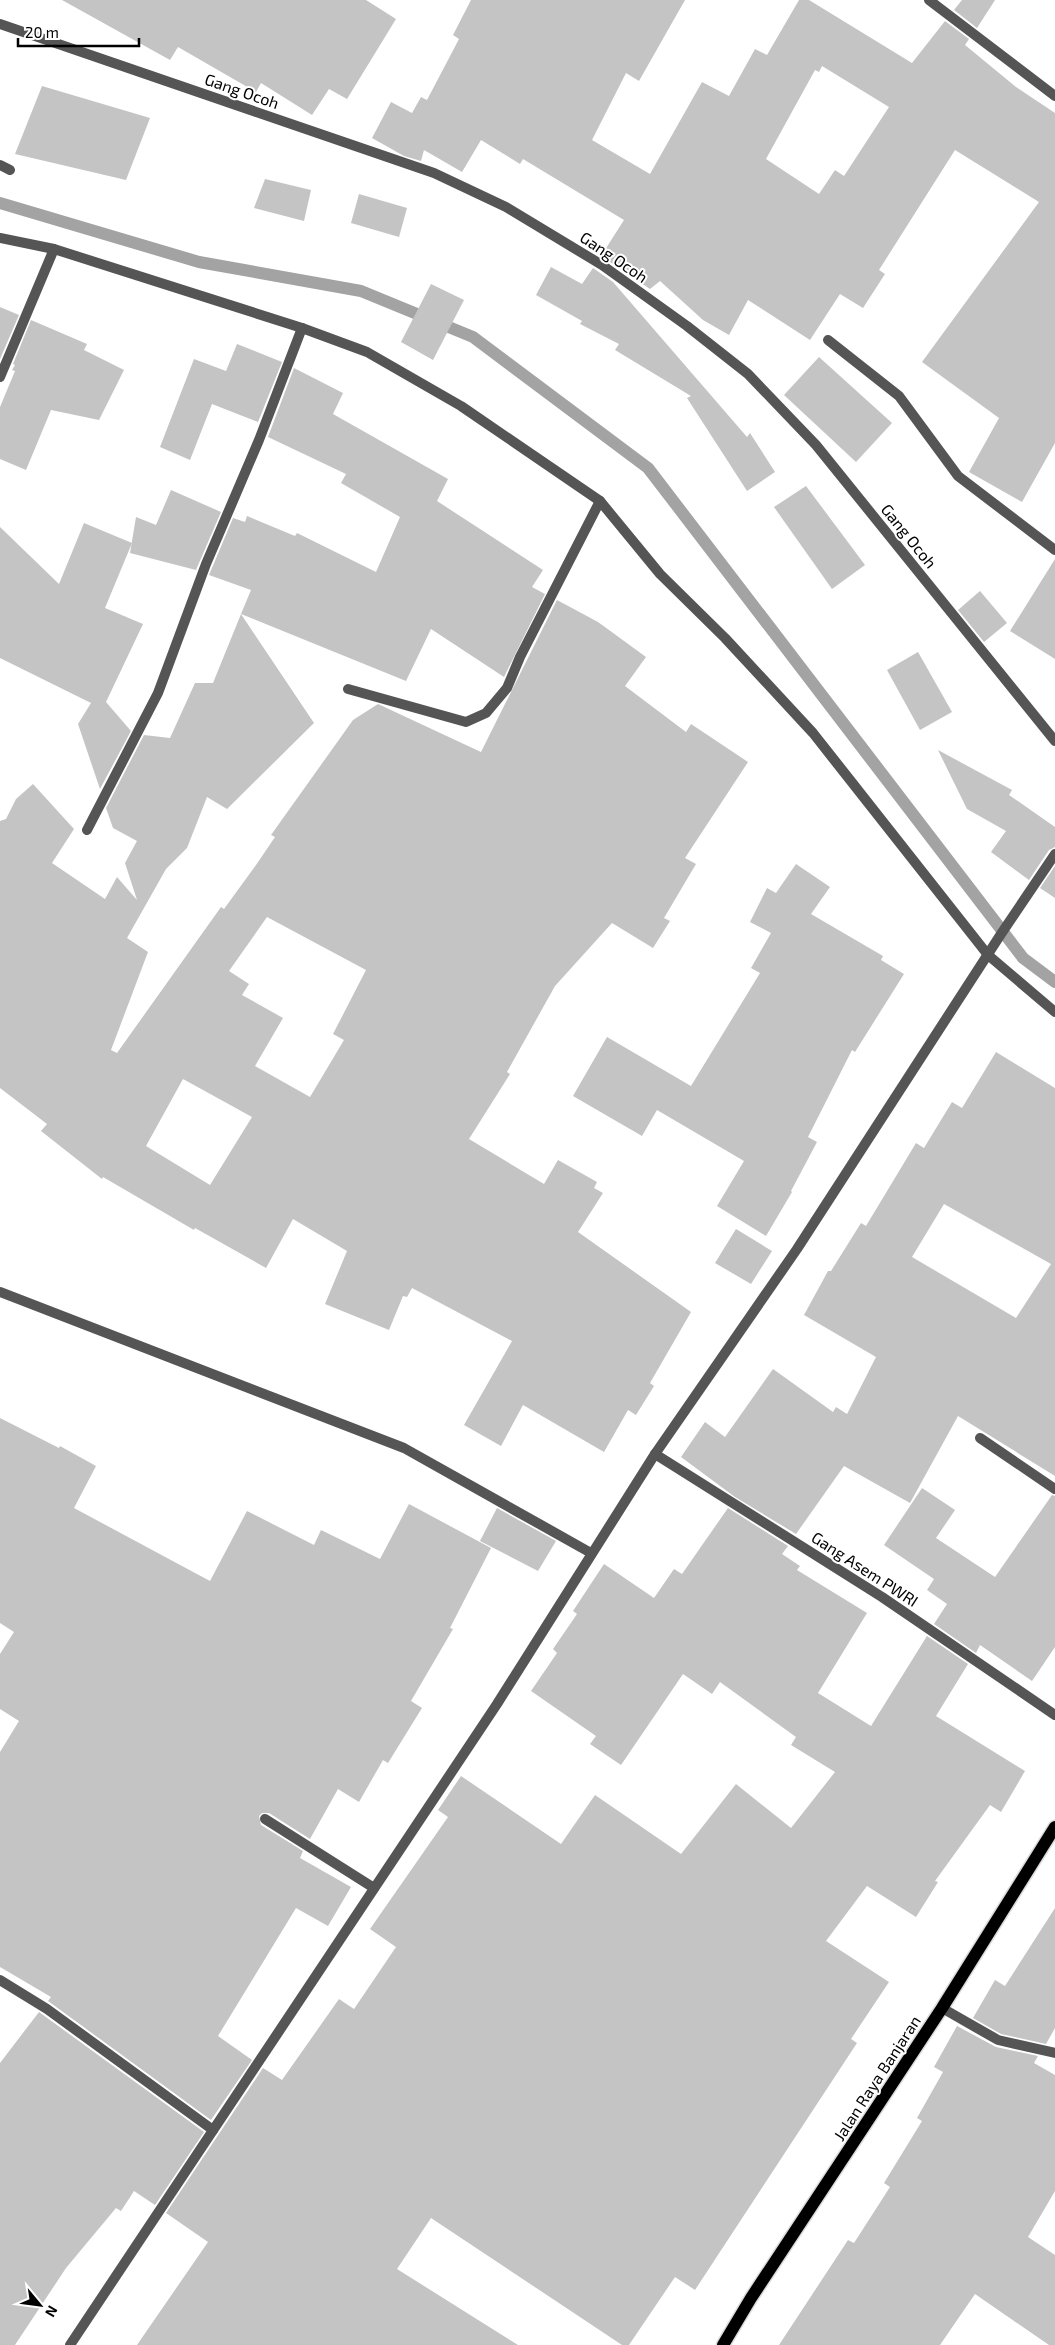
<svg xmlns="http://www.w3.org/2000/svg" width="1055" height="2345" font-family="'Exo 2',sans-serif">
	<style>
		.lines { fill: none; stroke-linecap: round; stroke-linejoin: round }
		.stream { stroke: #a3a3a3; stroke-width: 12 }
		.building { fill: #c4c4c4; fill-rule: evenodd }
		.primary-casing { stroke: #dbdbdb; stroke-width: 15 }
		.service { stroke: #555; stroke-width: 10 }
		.minor { stroke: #555; stroke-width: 10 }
		.primary { stroke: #000; stroke-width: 12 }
		.labels { text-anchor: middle; stroke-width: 4; stroke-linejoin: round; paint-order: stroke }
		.street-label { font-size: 16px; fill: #000; stroke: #fff }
	</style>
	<rect width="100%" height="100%" fill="#fff"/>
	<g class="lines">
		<polyline class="stream" points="0,203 199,262 361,291 473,337 648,468 1023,958 1055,982"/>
	</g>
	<g class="building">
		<polygon points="62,0 366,0 396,19 347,99 329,89 312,115 261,83 256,92 178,47 170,60"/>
		<path d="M471 0H685L639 81 626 73 592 140 650 174 702 82 729 96 755 49 767 55 799 0H809L912 63 945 21 969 39 965 45 1016 87 1055 113V443L1022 502 969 472 999 418 922 362 1039 202 955 150 879 270 885 274 863 308 840 294 810 340 748 300 729 335 703 320 660 281 650 289 601 256 624 220 523 159 520 164 481 140 462 172 424 150 421 161 404 156 372 138 391 102 412 113 421 97 427 100 459 39 453 35ZM822 66 889 107 844 176 835 170 819 194 766 159 815 70 819 72Z"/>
		<polygon points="962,0 995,0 977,28 954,10"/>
		<polygon points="42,86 150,118 126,180 15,154"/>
		<polygon points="265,179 311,190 304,221 254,208"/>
		<polygon points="359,194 407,208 399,237 351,223"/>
		<polygon points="551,267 582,284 593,268 613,282 747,437 750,433 775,472 747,491 687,398 691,396 615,350 619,344 580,324 582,321 536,295"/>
		<polygon points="431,284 464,300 433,360 401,342"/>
		<polygon points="0,307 19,315 0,359"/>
		<polygon points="31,320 87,344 84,350 124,370 99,420 51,410 26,470 0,459 0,407 15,371 12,370 15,365 13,364"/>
		<polygon points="237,344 282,362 258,422 212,404 190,460 160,447 194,359 226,371"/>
		<polygon points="819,357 892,423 856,462 784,395"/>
		<polygon points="294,368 343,393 333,414 448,479 437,501 543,570 532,587 545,594 504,677 431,629 406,681 241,614 251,590 209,575 233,518 245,522 247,516 295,536 297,533 376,572 400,517 341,483 346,474 268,437"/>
		<polygon points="806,486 865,565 832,589 774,507"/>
		<polygon points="171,490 221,512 196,570 130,553 136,517 156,525"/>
		<polygon points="84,523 132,543 105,608 143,624 106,702 131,731 100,789 78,724 91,703 0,658 0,527 59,584"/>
		<polygon points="1055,559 1055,659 1010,631"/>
		<polygon points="980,591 1007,623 984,642 958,610"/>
		<path d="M557 600 598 622 646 657 625 686 686 732 691 724 748 762 685 858 696 864 664 918 670 921 653 948 612 923 555 986 507 1072 510 1074 469 1139 544 1184 558 1160 597 1182 594 1188 603 1193 578 1232 691 1312 650 1383 654 1386 636 1415 628 1410 604 1452 523 1405 501 1446 464 1425 512 1341 412 1288 407 1297 403 1296 389 1330 325 1304 347 1251 293 1219 266 1268 195 1228 194 1230 103 1177 102 1179 41 1131 47 1124 0 1088V821L6 819 16 799 33 784 74 829 52 863 105 899 117 877 137 900 125 863 137 841 113 828 106 808 144 735 170 738 195 683H213L241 614 314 723 227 809 207 797 187 848 166 869 127 938 148 952 111 1050 117 1053 221 907 224 909 256 865 275 837 271 835 353 720 378 704 481 752ZM267 917 366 970 333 1034 344 1040 310 1097 255 1066 283 1018 242 995 249 984 229 971ZM183 1079 252 1117 210 1185 146 1146Z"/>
		<polygon points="918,652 952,712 920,730 887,670"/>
		<polygon points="938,750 1012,790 1009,795 1055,827 1055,847 1049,850 1029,880 991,852 1006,831 967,809"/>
		<polygon points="796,864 830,887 811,914 883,956 881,960 904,974 855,1052 852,1050 808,1137 817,1142 791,1191 792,1192 766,1236 717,1206 744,1161 657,1110 642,1136 573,1096 607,1037 691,1086 760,973 751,968 771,933 750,922 767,888 776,893"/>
		<polygon points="1055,866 1055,898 1040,888"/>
		<path d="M996 1052 1055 1088V1476L958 1416 910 1503 844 1466 796 1534 735 1497 681 1457 705 1422 725 1437 773 1369 833 1412 836 1407 847 1414 876 1357 804 1315 828 1271H831L861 1223 866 1226 916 1143 924 1148 952 1102 962 1108ZM944 1204 1051 1264 1016 1318 912 1257Z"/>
		<polygon points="736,1229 772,1251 751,1284 715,1263"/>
		<polygon points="0,1418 59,1448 60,1446 96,1466 74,1508 210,1581 247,1511 314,1545 321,1530 380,1559 409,1504 491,1548 450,1628 453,1629 411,1701 422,1708 388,1763 383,1760 359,1802 338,1789 310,1839 269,1813 262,1813 259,1816 261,1825 303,1851 300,1858 351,1887 328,1926 296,1908 218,2036 252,2060 211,2120 48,2001 51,1997 0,1967 0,1752 19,1721 0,1709 0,1654 14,1632 0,1623"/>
		<polygon points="922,1488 955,1510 936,1538 995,1577 1052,1495 1055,1496 1055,1647 1032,1681 980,1645 976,1653 934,1624 947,1604 927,1590 934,1579 884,1545"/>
		<polygon points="497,1508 556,1541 538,1571 480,1541"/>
		<polygon points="728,1508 788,1546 782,1554 800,1566 797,1570 867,1613 818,1693 871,1726 927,1636 968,1664 936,1716 1025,1771 1001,1812 990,1805 935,1881 938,1882 916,1917 867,1886 826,1941 889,1982 851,2039 857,2043 695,2290 675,2277 629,2345 622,2345 431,2218 397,2269 518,2345 137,2345 208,2242 166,2213 263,2068 282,2080 339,1999 354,2009 396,1947 370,1929 448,1817 438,1810 461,1776 561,1844 595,1795 681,1854 736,1784 791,1828 835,1772 791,1745 796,1737 720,1682 712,1694 683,1674 621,1765 590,1744 596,1736 531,1691 557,1653 553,1649 577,1614 573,1611 604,1564 654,1598 674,1569 682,1574"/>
		<polygon points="1055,1908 1055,2028 1046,2044 1001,2034 973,2018 995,1980 1005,1986"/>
		<polygon points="39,2012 204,2132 155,2205 134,2191 121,2211 116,2208 66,2268 15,2345 0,2345 0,2063"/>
		<polygon points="957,2026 996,2047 1038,2056 1034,2063 1055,2075 1055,2191 1028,2237 1055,2255 1055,2345 1049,2345 975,2294 940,2345 779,2345 848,2240 854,2243 890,2187 884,2183 922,2121 917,2118 943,2072 934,2067"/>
	</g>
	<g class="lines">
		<defs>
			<polyline id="primary" points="723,2345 751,2298 942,2008 1055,1827"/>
		</defs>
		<use href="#primary" class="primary-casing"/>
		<g class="service">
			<polyline points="828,340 899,396 958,476 1055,550"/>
			<polyline points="265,1819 374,1888"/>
		</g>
		<g class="minor">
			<polyline points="929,0 1055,96"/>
			<polyline points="0,24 434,173 506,207 602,265 687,326 748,374 816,445 1055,741"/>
			<polyline points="0,165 10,170"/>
			<polyline points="0,238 54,249 302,328 367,352 461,406 600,501 660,574 725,638 813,733 988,955 1055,1012"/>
			<polyline points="0,377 54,249"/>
			<polyline points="348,689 466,722 486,713 507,688 520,657 600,501"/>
			<polyline points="87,830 158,693 206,564 259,440 302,328"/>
			<polyline points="0,1292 404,1448 591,1553"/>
			<polyline points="980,1438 1055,1489"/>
			<polyline points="655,1454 882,1597 1055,1715"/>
			<polyline points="0,1980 47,2009 213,2130"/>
			<polyline points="942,2008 998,2040 1055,2053"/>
			<polyline points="70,2345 497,1704 655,1454 797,1249 1001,934 1055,854"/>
		</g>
		<use href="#primary" class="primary"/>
	</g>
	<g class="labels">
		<g class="street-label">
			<text transform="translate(242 91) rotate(19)" y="6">Gang Ocoh</text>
			<text transform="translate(614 257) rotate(34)" y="6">Gang Ocoh</text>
			<text transform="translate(909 536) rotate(51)" y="6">Gang Ocoh</text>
			<text transform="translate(865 1569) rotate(33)" y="6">Gang Asem PWRI</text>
			<text transform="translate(877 2078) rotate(-57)" y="6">Jalan Raya Banjaran</text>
		</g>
	</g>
	<g transform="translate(40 2305) rotate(119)" stroke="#ffffff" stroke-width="4" paint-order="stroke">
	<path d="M0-4L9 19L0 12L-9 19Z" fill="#000000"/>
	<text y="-8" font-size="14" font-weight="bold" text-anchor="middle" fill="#000000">N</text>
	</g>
	<path d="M18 38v8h121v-8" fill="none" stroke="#000000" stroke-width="2.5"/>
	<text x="25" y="38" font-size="15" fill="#000000" stroke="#ffffff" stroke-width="4" paint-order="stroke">20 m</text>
</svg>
